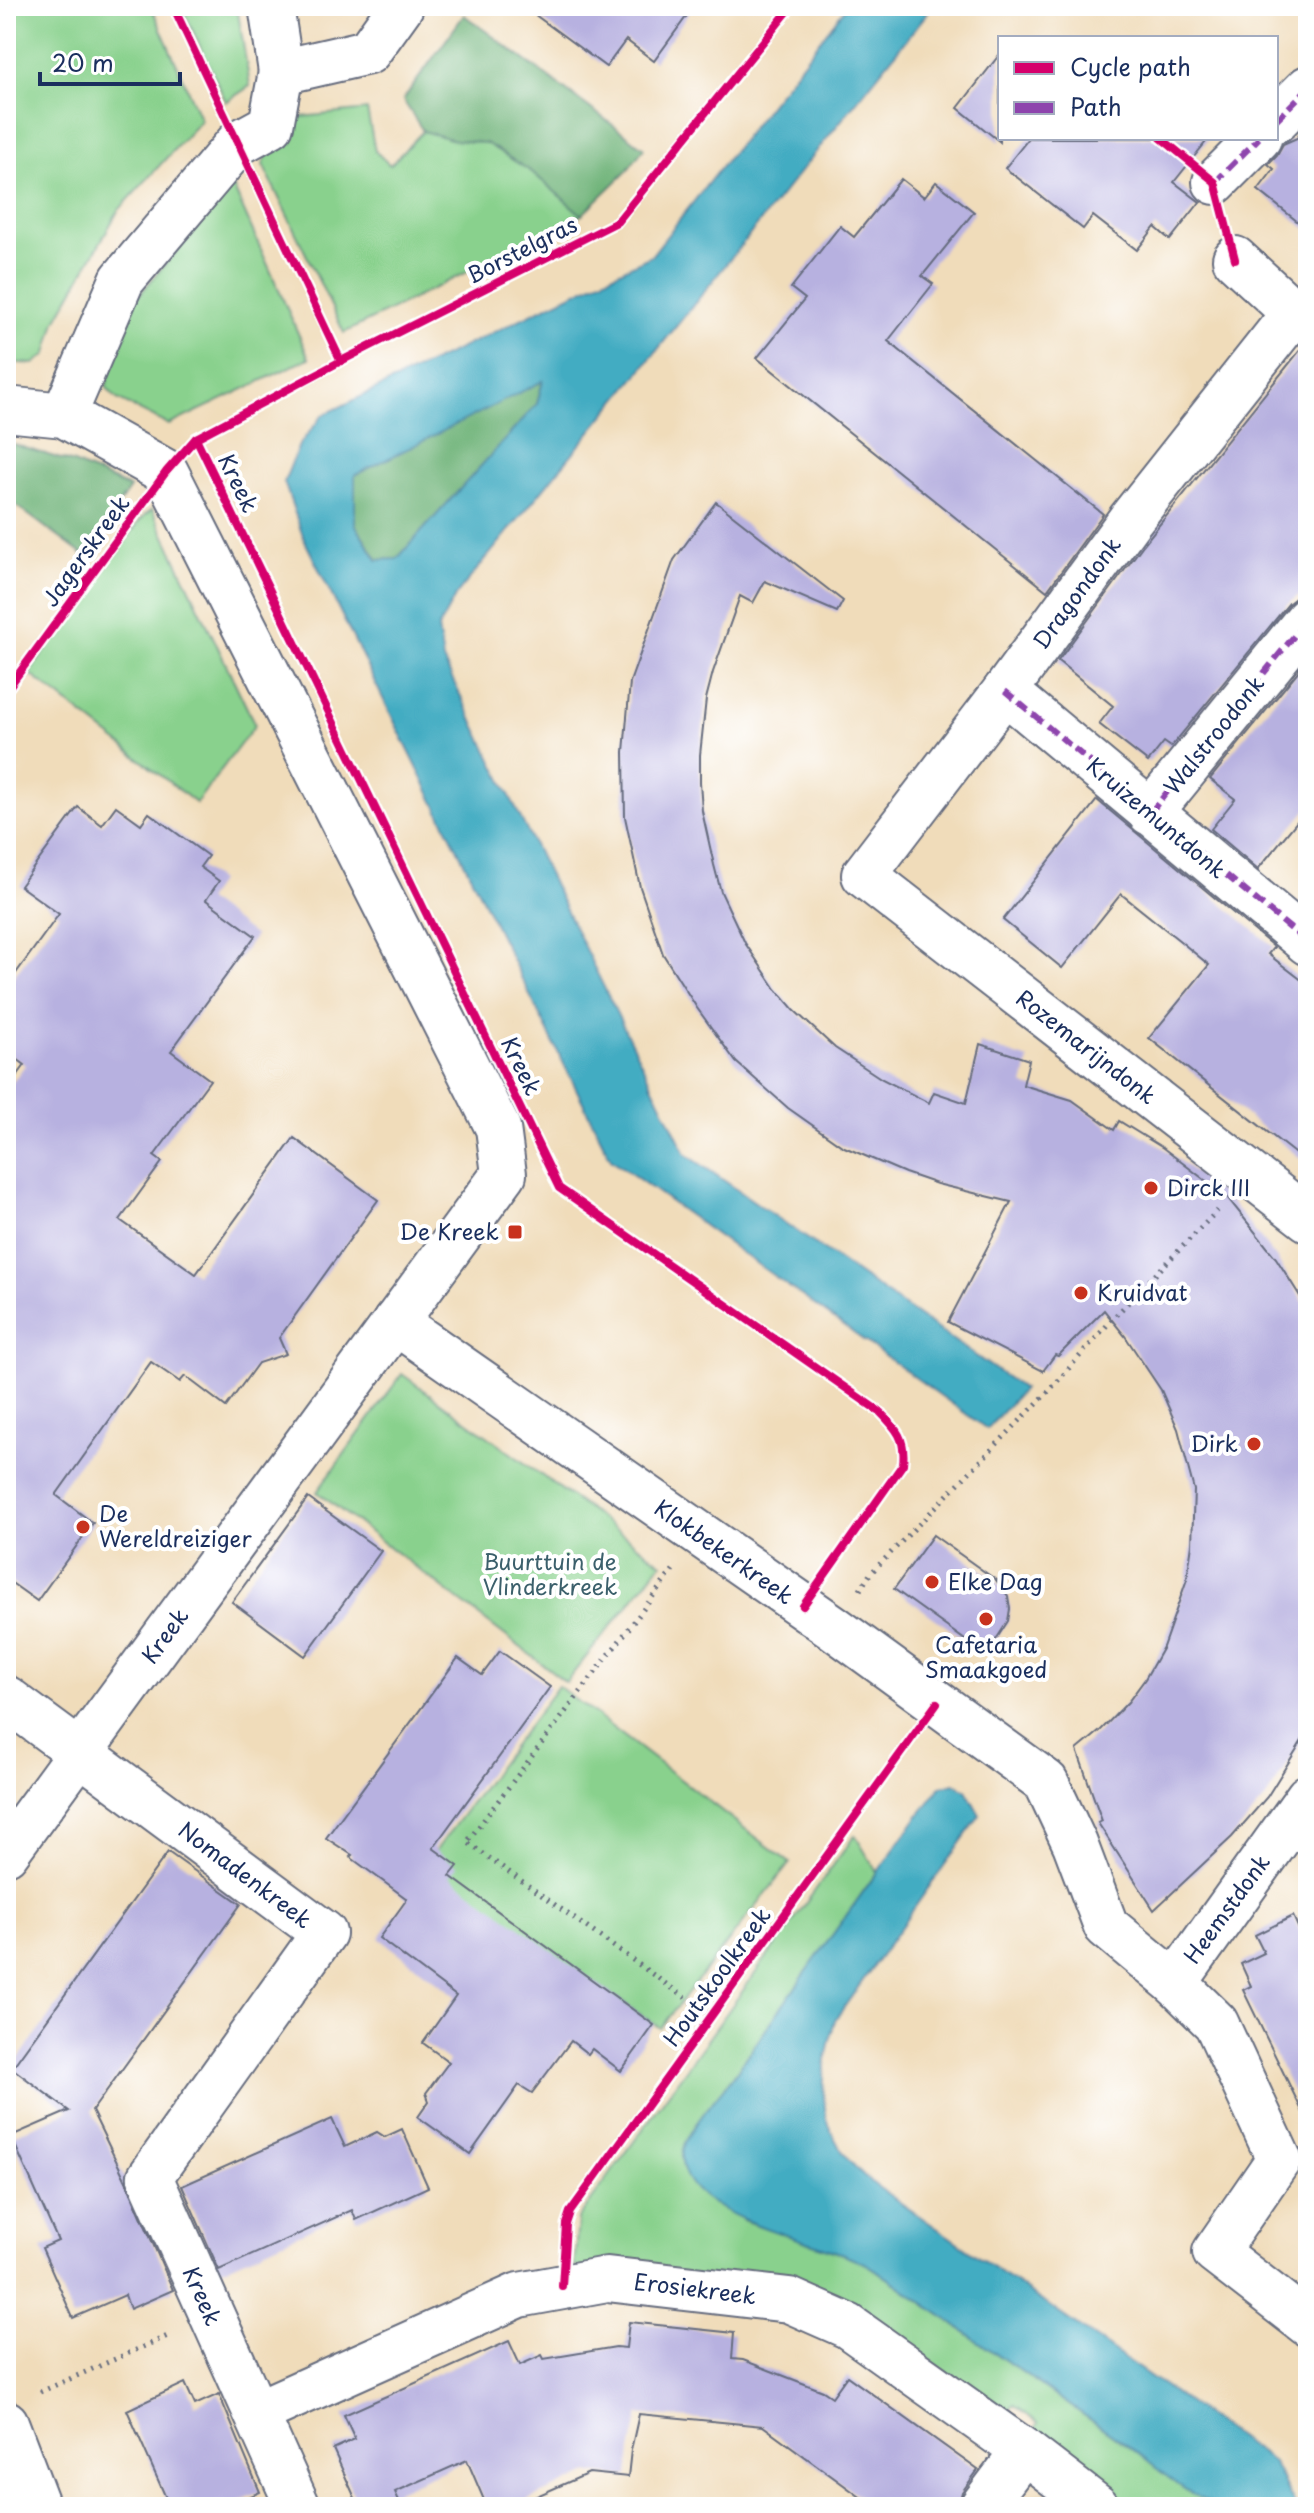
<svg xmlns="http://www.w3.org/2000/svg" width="1314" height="2513" font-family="'Playpen Sans',sans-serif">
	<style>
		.green { fill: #89d18d; stroke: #528076; stroke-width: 2 }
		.forest { fill: #6eb378; stroke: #44716b; stroke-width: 2 }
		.water { fill: #42acc2; stroke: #2e6e90; stroke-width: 2; fill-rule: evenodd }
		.building { fill: #b7b1e0 }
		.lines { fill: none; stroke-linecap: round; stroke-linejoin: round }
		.minor-casing { stroke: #666c7e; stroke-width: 48 }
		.path { stroke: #666c7e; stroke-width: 5; stroke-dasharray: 2 6; stroke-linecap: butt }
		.minor { stroke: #fff; stroke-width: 44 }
		.quiet { stroke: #8e44ad; stroke-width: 6; stroke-dasharray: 12 6; stroke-linecap: butt }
		.cycleway-casing { stroke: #fff; stroke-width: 13 }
		.cycleway { stroke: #d6006c; stroke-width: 8 }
		.poi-dot { fill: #c8321e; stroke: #fff; stroke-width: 3 }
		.labels { text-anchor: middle; stroke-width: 8; stroke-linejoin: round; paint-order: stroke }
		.street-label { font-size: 22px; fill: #1b2f5e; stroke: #fff }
		.poi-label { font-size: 22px; fill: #1b2f5e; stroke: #fff; text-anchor: start }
		.park-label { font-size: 22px; fill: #3c606c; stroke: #fff }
	</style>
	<rect width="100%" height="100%" fill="#fff"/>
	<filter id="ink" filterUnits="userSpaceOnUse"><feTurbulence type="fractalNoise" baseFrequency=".0125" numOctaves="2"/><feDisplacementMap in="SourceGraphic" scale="16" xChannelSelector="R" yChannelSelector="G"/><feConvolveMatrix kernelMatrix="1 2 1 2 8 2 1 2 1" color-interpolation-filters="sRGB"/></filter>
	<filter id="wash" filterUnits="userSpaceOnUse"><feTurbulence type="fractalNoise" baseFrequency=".006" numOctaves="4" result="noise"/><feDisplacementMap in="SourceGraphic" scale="32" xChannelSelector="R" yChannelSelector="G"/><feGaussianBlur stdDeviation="1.8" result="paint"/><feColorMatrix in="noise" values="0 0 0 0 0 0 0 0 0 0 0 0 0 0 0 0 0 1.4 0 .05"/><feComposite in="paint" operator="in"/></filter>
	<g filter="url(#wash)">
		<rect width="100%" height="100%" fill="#f0dcba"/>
		<g class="green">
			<polygon points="6,6 151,6 201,120 118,211 56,321 47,354 34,364 6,362"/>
			<polygon points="181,6 237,6 250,86 226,102"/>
			<polygon points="367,110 375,151 390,165 423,131 455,140 486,143 532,172 582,215 344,333 263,165 271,144 301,117"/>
			<polygon points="232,184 309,358 169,425 117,399 106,387 124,313"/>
			<polygon points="152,509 255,725 196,803 29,673 141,519"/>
			<polygon points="402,1374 662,1563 566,1682 317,1492"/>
			<polygon points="558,1686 790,1863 660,2028 425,1865"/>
			<polygon points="855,1835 877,1872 731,2079 694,2127 742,2220 863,2261 1141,2455 1187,2491 1220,2505 1218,2507 1133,2507 1032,2434 1038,2423 1014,2405 1006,2415 856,2307 574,2267 578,2219"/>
		</g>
		<g class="forest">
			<polygon points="464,15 644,148 626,172 582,215 532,172 486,143 455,140 423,131 403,100"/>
			<polygon points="543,380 537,404 397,559 378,560 355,524 355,475"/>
			<polygon points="6,442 74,463 130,488 83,555 6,498"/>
		</g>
		<g class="water">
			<path d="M847 6H933L638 374 456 595 438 628 443 660 686 1154 1023 1389 987 1429 611 1159 304 539 284 482 299 445 323 415 651 256ZM543 381 537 404 397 559 377 560 355 524V475Z"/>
			<path d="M955 1784 966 1790 980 1815 835 2020C816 2089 815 2138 875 2185L1273 2462 1296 2507C1278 2507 1238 2511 1223 2507 1187 2498 1153 2464 1123 2442 1040 2385 958 2327 875 2269 833 2240 678 2222 682 2156 683 2132 723 2091 737 2071 804 1975 871 1879 941 1786Z"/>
		</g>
		<g id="blocks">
			<g class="building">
				<polygon points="523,6 694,6 654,61 626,40 606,67"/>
				<polygon points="1000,54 1000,142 958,108"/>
				<polygon points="1308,123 1308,230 1258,190 1274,169 1268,164 1277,155 1283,144 1297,138"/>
				<polygon points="1029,138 1209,138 1174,182 1200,202 1170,240 1155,227 1137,250 1093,216 1083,229 1005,168"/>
				<polygon points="901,179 924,197 936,182 974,212 922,276 933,284 888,341 1103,514 1047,591 757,358 805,299 791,288 840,226 854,237"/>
				<polygon points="1305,344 1308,345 1308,595 1298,596 1289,603 1171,747 1164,742 1148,762 1099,724 1113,706 1058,661 1143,545"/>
				<polygon points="716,502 843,601 837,612 765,581 753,603 740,596 713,672 706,699 700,755 700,782 702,811 714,865 721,892 745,943 776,989 794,1010 835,1048 882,1079 929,1103 934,1092 966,1103 980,1044 1029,1060 1023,1085 1072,1100 1114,1130 1119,1121 1163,1148 1227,1197 1276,1258 1308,1309 1308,1731 1267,1797 1232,1837 1154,1910 1098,1823 1102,1821 1077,1750 1100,1731 1128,1702 1145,1679 1163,1647 1187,1579 1192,1544 1194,1490 1178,1429 1161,1390 1125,1336 1104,1310 1058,1356 1055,1355 1043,1371 948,1322 1011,1202 937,1184 905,1173 842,1146 788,1108 736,1062 697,1008 663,954 640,887 625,817 624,752 630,682 674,560"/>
				<polygon points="1308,659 1308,808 1258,869 1211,829 1235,799 1210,779"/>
				<polygon points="1097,800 1274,947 1268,954 1308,985 1308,1164 1149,1038 1209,965 1180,941 1121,894 1062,968 1003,920"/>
				<polygon points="116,806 141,824 149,813 208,856 200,867 219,881 206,900 255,936 171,1051 210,1080 154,1156 162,1162 120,1220 196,1274 294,1138 378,1200 279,1338 286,1354 258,1363 226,1407 185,1376 180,1382 151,1362 56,1495 93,1523 37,1601 6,1579 6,1091 25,1065 6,1051 6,987 59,914 20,886 78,807 102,825"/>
				<polygon points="308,1498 381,1551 305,1656 232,1602"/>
				<polygon points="933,1535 996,1580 1008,1596 1010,1609 1008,1621 986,1655 894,1589"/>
				<polygon points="500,1651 550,1687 433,1848 458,1866 450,1876 654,2025 621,2071 592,2049 588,2054 571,2041 532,2093 519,2085 470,2154 418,2117 429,2101 426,2093 449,2062 423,2043 456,1996 379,1938 407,1899 350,1857 352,1855 326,1838 458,1658 482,1675"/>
				<polygon points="168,1852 241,1904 92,2111 126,2181 173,2290 130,2309 125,2295 73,2318 42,2248 58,2241 11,2136 69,2111 12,2068"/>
				<polygon points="1293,1916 1308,1949 1308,2123 1243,1990 1251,1986 1241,1964 1264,1953 1255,1935"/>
				<polygon points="332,2119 345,2147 377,2132 385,2137 402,2129 428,2187 356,2220 352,2210 219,2270 182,2186"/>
				<polygon points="629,2322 734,2333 732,2359 743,2360 823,2391 832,2397 847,2376 978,2470 962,2492 958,2507 874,2507 763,2426 639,2414 631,2450 628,2477 589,2473 512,2507 487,2507 467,2460 395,2492 402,2507 359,2507 333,2449 355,2439 344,2415 509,2341 520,2365 542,2355 544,2359 616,2347 626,2348"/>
				<polygon points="185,2383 195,2405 219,2394 260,2492 226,2507 170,2507 127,2410"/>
			</g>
		</g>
	</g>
	<g filter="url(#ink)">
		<use href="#blocks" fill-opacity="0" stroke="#666c7e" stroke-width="2"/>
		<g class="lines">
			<defs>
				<g id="minor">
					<polyline points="271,6 281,72 368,52 401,6"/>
					<polyline points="1276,120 1308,88"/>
					<polyline points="1215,182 1259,138"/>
					<polyline points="1235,259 1294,313 1308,320"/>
					<polyline points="1294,313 1130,520 1005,691 864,875 1308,1219"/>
					<polyline points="6,409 64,415 166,472 498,1128 504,1174 6,1853"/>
					<polyline points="64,415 122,280 238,143 271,125 281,72"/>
					<polyline points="1005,691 1308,943"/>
					<polyline points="1150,813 1308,619"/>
					<polyline points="395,1322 833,1627 1046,1782 1075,1844 1106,1926 1175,1983 1216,2023 1279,2159 1215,2252 1308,2324"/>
					<polyline points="6,1698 324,1933 150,2177 298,2507"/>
					<polyline points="1175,1983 1308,1797"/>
					<polyline points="256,2413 519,2295 607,2279 789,2300 848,2326 1024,2451 1097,2507"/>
					<polyline points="6,2423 38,2507"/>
					<polyline points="982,2507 1024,2451"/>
				</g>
			</defs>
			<use href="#minor" class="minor-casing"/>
			<g class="path">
				<polyline points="673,1570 467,1842 711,2016"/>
				<polyline points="860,1590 870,1574 1048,1392 1117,1314 1221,1207"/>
				<polyline points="40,2392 170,2335"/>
			</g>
			<use href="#minor" class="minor"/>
			<g class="quiet">
				<polyline points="1276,120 1308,88"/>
				<polyline points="1215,182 1259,138"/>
				<polyline points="1005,691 1308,943"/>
				<polyline points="1150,813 1308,619"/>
			</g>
			<defs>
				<g id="cycleway">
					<polyline points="173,6 341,361"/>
					<polyline points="1161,138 1215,182 1235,259"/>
					<polyline points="196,438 341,361 617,222 792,6"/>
					<path d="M6 691 166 472 196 438 559 1188 880 1412C897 1429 906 1439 903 1464L803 1606"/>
					<polyline points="562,2286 566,2224 570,2212 937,1703"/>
				</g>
			</defs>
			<use href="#cycleway" class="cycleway-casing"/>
			<use href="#cycleway" class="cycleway"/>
		</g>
	</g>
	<g class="poi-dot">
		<circle cx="1151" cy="1188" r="8"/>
		<rect x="507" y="1224" width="16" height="16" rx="4"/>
		<circle cx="1081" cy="1293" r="8"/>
		<circle cx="1254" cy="1444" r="8"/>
		<circle cx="83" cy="1527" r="8"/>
		<circle cx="932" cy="1582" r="8"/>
		<circle cx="986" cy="1619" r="8"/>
	</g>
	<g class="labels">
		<g class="street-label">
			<text transform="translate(522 250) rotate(-27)" y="8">Borstelgras</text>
			<text transform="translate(238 483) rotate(64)" y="8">Kreek</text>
			<text transform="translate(86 551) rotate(-54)" y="8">Jagerskreek</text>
			<text transform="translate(1077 593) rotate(-54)" y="8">Dragondonk</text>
			<text transform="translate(1214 735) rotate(-51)" y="8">Walstroodonk</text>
			<text transform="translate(1156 818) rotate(40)" y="8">Kruizemuntdonk</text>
			<text transform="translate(1086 1047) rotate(38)" y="8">Rozemarijndonk</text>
			<text transform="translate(521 1066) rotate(64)" y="8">Kreek</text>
			<text transform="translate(724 1552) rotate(35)" y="8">Klokbekerkreek</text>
			<text transform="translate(165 1636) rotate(-54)" y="8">Kreek</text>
			<text transform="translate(245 1875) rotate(37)" y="8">Nomadenkreek</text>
			<text transform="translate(1227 1909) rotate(-54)" y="8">Heemstdonk</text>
			<text transform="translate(717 1977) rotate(-54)" y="8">Houtskoolkreek</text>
			<text transform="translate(695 2289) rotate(7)" y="8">Erosiekreek</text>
			<text transform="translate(202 2296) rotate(66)" y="8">Kreek</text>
		</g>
		<g class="poi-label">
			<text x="1167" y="1196">Dirck III</text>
			<text x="499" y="1240" text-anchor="end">De Kreek</text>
			<text x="1097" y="1301">Kruidvat</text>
			<text x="1238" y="1452" text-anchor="end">Dirk</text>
			<text x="99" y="1522">De<tspan x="99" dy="25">Wereldreiziger</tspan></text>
			<text x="948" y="1590">Elke Dag</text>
			<text x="986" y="1653" text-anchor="middle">Cafetaria<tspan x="986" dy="25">Smaakgoed</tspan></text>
		</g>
		<g class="park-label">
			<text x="550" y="1570">Buurttuin de<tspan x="550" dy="25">Vlinderkreek</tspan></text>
		</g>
	</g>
	<rect width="1314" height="2513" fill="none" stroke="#fff" stroke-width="32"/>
	<rect x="998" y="36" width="280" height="104" fill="#ffffff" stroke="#a4acbf" stroke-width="2"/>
	<rect x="1014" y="62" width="40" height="12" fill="#d6006c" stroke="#a4acbf" stroke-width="2"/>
	<text x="1070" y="76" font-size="24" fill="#1b2f5e">Cycle path</text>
	<rect x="1014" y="102" width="40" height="12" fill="#8e44ad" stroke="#a4acbf" stroke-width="2"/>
	<text x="1070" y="116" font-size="24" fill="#1b2f5e">Path</text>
	<path d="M40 72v12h140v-12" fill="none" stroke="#1b2f5e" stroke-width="4"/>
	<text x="52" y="72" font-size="24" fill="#1b2f5e" stroke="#ffffff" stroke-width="6" paint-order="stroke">20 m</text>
</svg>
